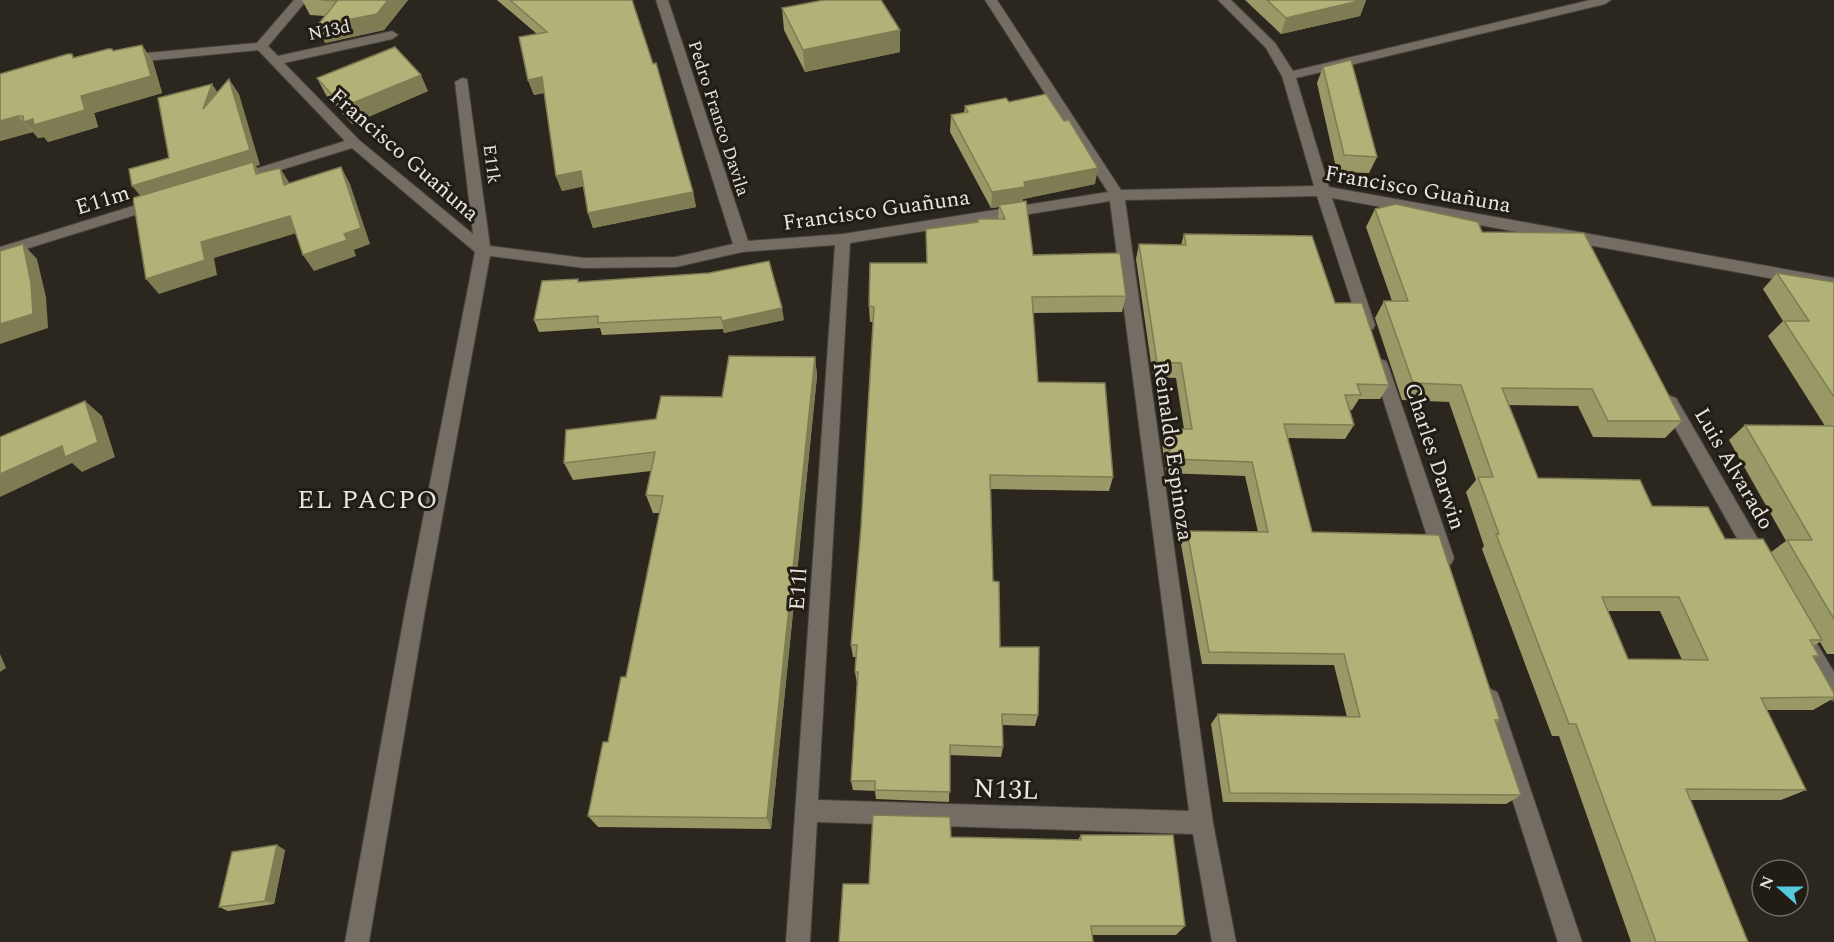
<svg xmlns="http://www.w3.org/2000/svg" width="1834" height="942" font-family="Spectral,serif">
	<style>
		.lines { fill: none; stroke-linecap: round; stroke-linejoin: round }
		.minor-casing { stroke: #47433b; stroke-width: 2 }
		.minor { fill: #736d63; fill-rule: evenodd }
		.wall { fill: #999866; fill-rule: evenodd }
		.shaded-wall { fill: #7d7c53 }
		.building { fill: #b2b177; stroke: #7d7c53; stroke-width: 1.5; fill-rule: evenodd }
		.labels { text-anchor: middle; stroke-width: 6; stroke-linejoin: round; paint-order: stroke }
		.far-street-label { font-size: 18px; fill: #e8e4de; stroke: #221d14 }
		.street-label { font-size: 22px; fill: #e8e4de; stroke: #221d14 }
		.quarter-label { font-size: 26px; letter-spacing: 1.5px; fill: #e8e4de; stroke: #221d14 }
		.near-street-label { font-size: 27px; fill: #e8e4de; stroke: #221d14 }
	</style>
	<rect width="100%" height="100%" fill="#2c271e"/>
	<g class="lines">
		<defs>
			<g id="minor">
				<path d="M294 0H307L268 46 278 56 392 31 398 35 392 39 284 63 359 140 473 234 455 82 462 78 467 79 490 246 584 258 676 257 733 244 656 0H668L748 241 843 234 1108 192 985 0H997L1121 190 1314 186 1282 76 1266 48 1218 0H1231L1275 43 1293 71 1590 0H1611L1605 4 1296 78 1329 187 1834 278V290L1332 198 1375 325 1373 329H1361L1359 325 1317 196 1125 200 1213 823 1236 942H1212L1193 834 817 822 810 942H786L835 245 742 252 676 267 584 268 490 256 425 611 369 942H345L405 611 475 252 352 148 242 182H232L230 179 232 176 345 141 258 50 125 63 119 59 125 55 257 43ZM1110 201 1189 811 818 800 850 243Z"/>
				<polygon points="159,198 166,203 164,206 0,257 0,247"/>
				<polygon points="1380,359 1386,361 1388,365 1454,558 1451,564 1444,566 1437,564 1434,558 1372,365 1374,361"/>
				<polygon points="1670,396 1676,398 1766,553 1769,559 1766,565 1759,567 1752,565 1661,403 1664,398"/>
				<polygon points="1803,629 1810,632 1834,672 1834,701 1827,698 1793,638 1796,632"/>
				<polygon points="1490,689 1497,692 1500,699 1582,942 1558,942 1480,699 1483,692"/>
			</g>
		</defs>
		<use href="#minor" class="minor-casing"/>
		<use href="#minor" class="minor"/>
	</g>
	<g class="wall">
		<polygon points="302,0 408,0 384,30 325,43 325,16 310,15"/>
		<polygon points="497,0 632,0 693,192 696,207 593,228 588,213 583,186 562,191 556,176 544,93 534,95 528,80 537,34"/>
		<polygon points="1245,0 1366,0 1360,16 1281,34"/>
		<polygon points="782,8 900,52 805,72 784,30"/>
		<polygon points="142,45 153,62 162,93 94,113 98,127 48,142 44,137 38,138 33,132 0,141 0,74 74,58"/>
		<polygon points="1323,67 1377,157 1369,173 1337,172 1317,83"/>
		<polygon points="317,78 428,91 352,124 326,95"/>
		<polygon points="1009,102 1095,184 1023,199 1023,202 1033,255 1126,296 1122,312 1033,313 1038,382 1113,477 1109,491 991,489 993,581 1000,647 1038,715 1035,726 1002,725 1003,747 1001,757 950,755 949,802 876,799 875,791 853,790 851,781 857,684 855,672 857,657 853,657 851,645 861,527 873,322 870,322 869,306 927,263 926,229 998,219 999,207 991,208 950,132 951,115 964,113 965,106"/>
		<path d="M1375 209 1482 232 1682 421 1665 438 1593 437 1578 406 1508 405 1538 478 1652 506 1725 539 1771 552 1786 541 1729 440 1745 425 1825 426 1768 336 1783 321 1763 289 1777 273 1834 282V654H1827L1820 642 1813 646 1819 656 1814 658 1834 693V698L1813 710H1767L1806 790 1781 800H1690L1748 942H1631L1559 736H1552L1482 549 1484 546 1466 492 1476 480 1449 402 1402 400 1375 318 1384 301H1392L1366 227ZM1608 611H1660L1682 660 1628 659Z"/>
		<polygon points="1184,234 1335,303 1389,385 1380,399 1359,399 1352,410 1350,410 1354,425 1345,439 1288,438 1312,532 1500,720 1496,723 1521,795 1506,804 1223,802 1211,724 1218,714 1347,717 1334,665 1202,664 1181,544 1187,531 1258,532 1245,476 1166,473 1162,443 1166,429 1184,429 1176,378 1153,377 1136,259 1139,244 1181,245"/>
		<polygon points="579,282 784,320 724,333 723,329 602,335 600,328 539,332 534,320"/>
		<polygon points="815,357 817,376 771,829 598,827 588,816 626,677 660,513 653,513 646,495 651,471 573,480 564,463 656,419 722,397"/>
		<polygon points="1081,835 1185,926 1176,935 1092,935 869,884 951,837 1078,840"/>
		<polygon points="285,850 274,904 228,911 219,907"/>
	</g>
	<g class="shaded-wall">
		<polygon points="388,0 408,0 384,30 325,43 317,26"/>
		<polygon points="1363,0 1366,0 1360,16 1281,34 1286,18"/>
		<polygon points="900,30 900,52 805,72 803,50"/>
		<polygon points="142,45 153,62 162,93 94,113 98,127 48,142 44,137 38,138 24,122 81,96"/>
		<polygon points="421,75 428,91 352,124 343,107"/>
		<polygon points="542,77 547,92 534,95 528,80"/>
		<polygon points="229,79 239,94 260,165 256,166 263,178 144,200 132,186 250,150"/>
		<polygon points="212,84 222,99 203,109"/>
		<polygon points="18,116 32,132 0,141 0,121"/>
		<polygon points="341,167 350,184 370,244 354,250 356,256 314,271 303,255 344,234"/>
		<polygon points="280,168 290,184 284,185"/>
		<polygon points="1098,168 1095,184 1023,199 1023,203 999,205 999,207 991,208 992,192 1024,182"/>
		<polygon points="581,171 586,186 562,191 556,176"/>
		<polygon points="693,192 696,207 593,228 588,213"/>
		<polygon points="290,216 300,232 214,258 217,275 159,294 146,279 201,242"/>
		<polygon points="23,244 37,259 46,297 48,328 0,344 0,324"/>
		<polygon points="782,308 784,320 724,333 722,321"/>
		<polygon points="815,357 817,376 771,829 767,818"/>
		<polygon points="85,401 102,416 115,457 82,472 72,463 0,497 0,474"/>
		<polygon points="0,654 6,668 0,672"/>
		<polygon points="277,845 285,850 274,904 265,901"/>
	</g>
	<g class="building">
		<polygon points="321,0 388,0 377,14 317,26 337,1"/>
		<polygon points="510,0 632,0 653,64 656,63 693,192 588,213 581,171 556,176 542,77 528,80 519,37 547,32"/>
		<polygon points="824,0 881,0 900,30 803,50 782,8"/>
		<polygon points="1267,0 1363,0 1286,18"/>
		<polygon points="142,45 151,76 81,96 85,110 34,125 33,119 24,122 23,116 18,116 0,121 0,74 68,54 72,54 73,58 108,49 112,49 113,51"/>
		<polygon points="395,47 421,75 343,107 317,78"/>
		<polygon points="1351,60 1377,157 1344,155 1323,67"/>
		<polygon points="229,79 250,150 132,186 129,169 169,158 158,98 212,84 203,109"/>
		<polygon points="1046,94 1064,121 1069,120 1098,168 1024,182 1025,187 992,192 951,115 968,112 965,106 1006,98 1009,102"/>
		<polygon points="253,162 256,174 280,168 284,185 341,167 361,228 344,234 347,240 303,255 290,216 201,242 205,260 146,279 133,198"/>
		<polygon points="1026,201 1033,255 1120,253 1126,296 1032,297 1038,382 1105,383 1113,477 990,475 993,581 999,582 1000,647 1039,647 1038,715 1002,714 1003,747 950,745 950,792 875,790 875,781 851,781 858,672 855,672 857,645 851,645 861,527 874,307 869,306 870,263 927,263 926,229 978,222 978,219 1005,219 999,205"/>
		<path d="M1396 204 1478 222 1482 232 1584 233 1682 421H1608L1592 389 1502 388 1538 478 1640 480 1652 506 1708 507 1725 539H1763L1822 640H1810L1819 656H1813L1834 693V697L1761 698 1806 790 1686 789 1748 942H1656L1576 724H1569L1496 534H1499L1478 477H1493L1461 385 1413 383 1384 301H1408L1375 209ZM1602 597H1679L1708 660 1628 659Z"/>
		<polygon points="1184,234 1312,236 1335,303 1362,303 1389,385 1357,384 1361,395 1345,395 1354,425 1284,424 1312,532 1439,535 1500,720 1495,720 1521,795 1230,793 1218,714 1360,717 1344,654 1209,652 1187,531 1268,532 1252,462 1171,459 1166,429 1192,429 1181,363 1157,362 1139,244 1186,245"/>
		<polygon points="23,244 31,283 33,314 0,324 0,251"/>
		<polygon points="769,261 782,308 722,321 721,317 598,323 598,316 534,320 542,281 578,279 578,282 709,273"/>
		<polygon points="1777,273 1834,282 1834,397 1784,321 1809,321"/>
		<polygon points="729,356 815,357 767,818 588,816 603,742 608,742 621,677 626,677 663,496 646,495 655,452 564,463 566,430 656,419 661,396 722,397"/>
		<polygon points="85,401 98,442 65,457 62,446 0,474 0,437"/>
		<polygon points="1745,425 1834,426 1834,619 1787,540 1812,540"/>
		<polygon points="873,815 950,817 951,837 1081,840 1081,835 1173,835 1185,926 1091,926 1093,942 839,942 843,884 869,884"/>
		<polygon points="277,845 265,901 219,907 232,852"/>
	</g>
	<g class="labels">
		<g class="far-street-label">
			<text transform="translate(329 30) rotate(-12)" y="6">N13d</text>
			<text transform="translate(719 118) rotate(72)" y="6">Pedro Franco Davila</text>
			<text transform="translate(492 164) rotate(83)" y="6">E11k</text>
		</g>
		<g class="street-label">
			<text transform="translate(405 154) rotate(41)" y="8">Francisco Guañuna</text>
			<text transform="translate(1418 188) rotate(10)" y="8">Francisco Guañuna</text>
			<text transform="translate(102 199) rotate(-17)" y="8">E11m</text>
			<text transform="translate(876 209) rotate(-8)" y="8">Francisco Guañuna</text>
			<text transform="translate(1174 451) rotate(82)" y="8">Reinaldo Espinoza</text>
			<text transform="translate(1436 456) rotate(72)" y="8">Charles Darwin</text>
			<text transform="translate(1735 468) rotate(60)" y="8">Luis Alvarado</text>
			<text transform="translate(797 589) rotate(-86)" y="8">E11l</text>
		</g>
		<g class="quarter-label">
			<text x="368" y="508">EL PACPO</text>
		</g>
		<g class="near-street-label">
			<text transform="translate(1006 789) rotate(2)" y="9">N13L</text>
		</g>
	</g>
	<g transform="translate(1780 888) rotate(291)"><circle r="28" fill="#221d14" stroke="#716d65" stroke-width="1.5"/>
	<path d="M0-4.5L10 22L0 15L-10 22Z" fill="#55cadf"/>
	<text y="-9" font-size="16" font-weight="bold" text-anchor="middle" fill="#e8e4de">N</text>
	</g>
</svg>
